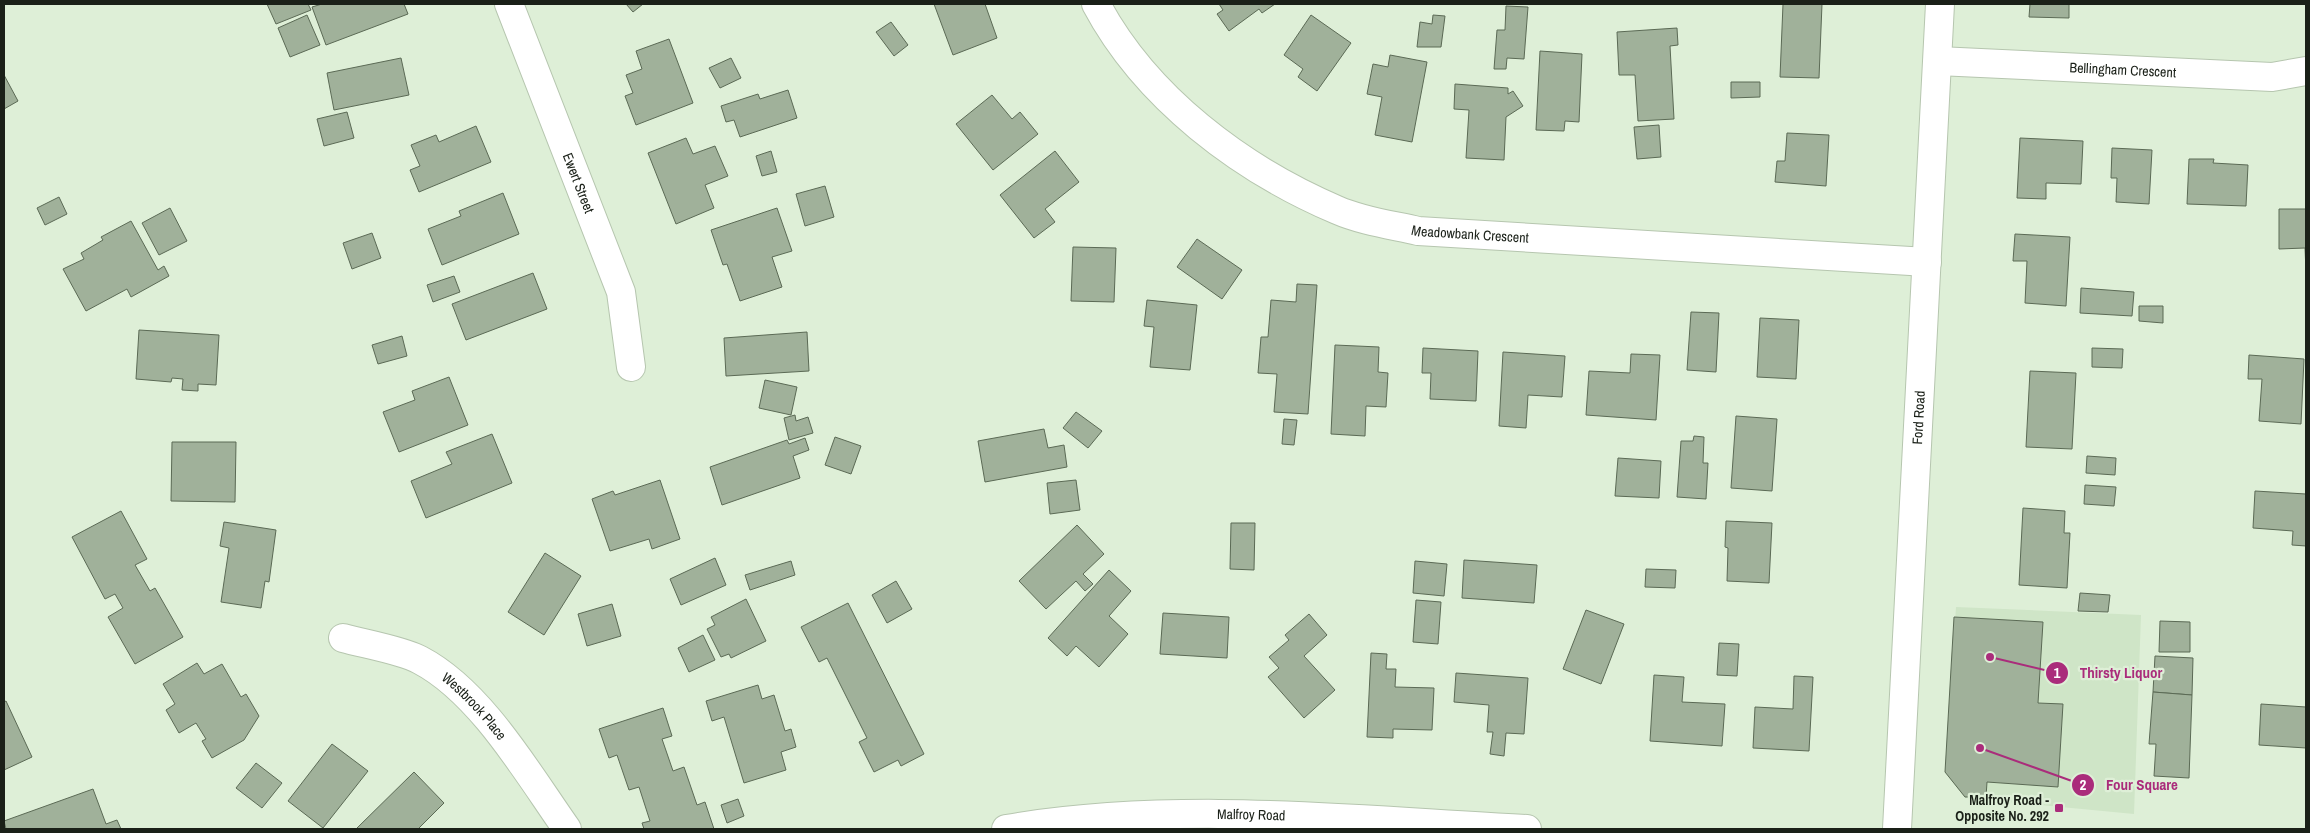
<svg xmlns="http://www.w3.org/2000/svg" width="2310" height="833" font-family="'Archivo Narrow',sans-serif">
	<style>
		.built { fill: #cfe5c7 }
		.building { fill: #a0b19a; stroke: #5b6a55 }
		.lines { fill: none; stroke-linecap: round; stroke-linejoin: round }
		.minor-casing { stroke: #b6c6af; stroke-width: 30 }
		.tertiary-casing { stroke: #b6c6af; stroke-width: 30 }
		.secondary-casing { stroke: #b6c6af; stroke-width: 30 }
		.minor { stroke: #fff; stroke-width: 28 }
		.tertiary { stroke: #fff; stroke-width: 28 }
		.secondary { stroke: #fff; stroke-width: 28 }
		.poi-dot { fill: #aa2c7b; stroke: #deefd7; stroke-width: 2 }
		.labels { text-anchor: middle; stroke-width: 4.5; stroke-linejoin: round; paint-order: stroke }
		.street-label { font-size: 14px; fill: #1a2018; stroke: #deefd7 }
		.poi-label { font-size: 14px; font-weight: bold; fill: #1a2018; stroke: #deefd7; text-anchor: end }
		.leader { fill: none; stroke: #aa2c7b; stroke-width: 2 }
		.callout-dot { fill: #aa2c7b; stroke: #deefd7; stroke-width: 2 }
		.mark-label { font-size: 15px; text-anchor: middle; font-weight: bold; fill: #fff }
		.callout-label { font-size: 15px; text-anchor: middle; font-weight: bold; fill: #aa2c7b; stroke: #deefd7; stroke-width: 4.5; stroke-linejoin: round; paint-order: stroke }
	</style>
	<rect width="100%" height="100%" fill="#deefd7"/>
	<polygon class="built" points="1956,607 2141,615 2134,814 1965,798 1945,772"/>
	<g class="building">
		<polygon points="267,4 308,4 311,10 276,24"/>
		<polygon points="322,4 404,4 408,14 326,45 312,7"/>
		<polygon points="626,4 643,4 633,12"/>
		<polygon points="934,4 985,4 997,38 953,55"/>
		<polygon points="1219,4 1275,4 1262,13 1259,9 1229,31 1217,14 1223,10"/>
		<polygon points="1783,4 1822,4 1819,78 1780,77"/>
		<polygon points="2030,4 2069,4 2069,18 2029,17"/>
		<polygon points="1506,6 1528,7 1524,59 1507,58 1506,69 1494,69 1497,30 1505,30"/>
		<polygon points="307,15 320,45 290,57 278,28"/>
		<polygon points="1311,15 1351,43 1317,91 1298,77 1303,69 1284,55"/>
		<polygon points="1433,15 1445,16 1441,47 1417,47 1420,22 1432,24"/>
		<polygon points="891,22 908,45 894,56 876,32"/>
		<polygon points="1677,28 1678,45 1670,46 1674,119 1638,121 1635,75 1619,75 1617,32"/>
		<polygon points="669,39 693,103 636,125 625,96 633,93 626,75 642,69 636,51"/>
		<polygon points="1540,51 1582,54 1579,122 1565,121 1564,131 1536,130"/>
		<polygon points="1390,55 1427,62 1412,142 1375,135 1382,97 1367,94 1373,64 1388,67"/>
		<polygon points="401,58 409,95 334,110 327,73"/>
		<polygon points="731,58 741,78 720,88 709,68"/>
		<polygon points="4,75 18,101 4,109"/>
		<polygon points="1731,82 1760,82 1760,97 1731,98"/>
		<polygon points="1455,84 1508,88 1508,94 1513,91 1523,106 1506,117 1504,160 1466,158 1469,110 1454,109"/>
		<polygon points="788,90 797,118 740,137 734,120 726,122 721,106 758,94 760,99"/>
		<polygon points="992,95 1012,119 1020,112 1038,134 993,170 956,124"/>
		<polygon points="347,112 354,138 324,146 317,119"/>
		<polygon points="1659,125 1661,157 1637,159 1634,127"/>
		<polygon points="476,126 491,162 419,192 410,170 420,166 411,145 436,135 439,142"/>
		<polygon points="1787,133 1829,135 1826,186 1775,182 1777,161 1785,161"/>
		<polygon points="686,138 693,154 715,146 728,176 705,185 714,208 676,224 648,153"/>
		<polygon points="2020,138 2083,141 2081,184 2046,183 2046,199 2017,198"/>
		<polygon points="2112,148 2152,150 2149,204 2116,202 2117,178 2111,178"/>
		<polygon points="771,151 777,172 762,176 756,156"/>
		<polygon points="1055,151 1079,182 1045,209 1055,222 1034,238 1000,195"/>
		<polygon points="2189,159 2214,159 2213,163 2248,165 2246,206 2187,204"/>
		<polygon points="825,186 834,217 805,226 796,194"/>
		<polygon points="503,193 519,234 442,265 428,229 461,216 459,211"/>
		<polygon points="59,197 67,214 45,225 37,208"/>
		<polygon points="170,208 187,241 159,255 142,223"/>
		<polygon points="777,208 792,251 772,257 782,287 740,301 727,264 723,265 711,230"/>
		<polygon points="2279,209 2306,209 2306,271 2305,248 2279,249"/>
		<polygon points="131,221 158,270 164,266 169,276 131,297 127,289 86,311 63,269 84,259 81,253 103,240 101,237"/>
		<polygon points="372,233 381,258 352,269 343,243"/>
		<polygon points="2015,234 2070,237 2066,306 2025,303 2027,261 2013,261"/>
		<polygon points="1197,239 1242,270 1222,299 1177,267"/>
		<polygon points="1073,247 1116,248 1114,302 1071,301"/>
		<polygon points="533,273 547,309 466,340 452,304"/>
		<polygon points="454,276 460,292 433,302 427,285"/>
		<polygon points="1297,284 1317,285 1308,414 1274,412 1277,374 1258,373 1261,337 1268,337 1271,300 1296,302"/>
		<polygon points="2081,288 2134,292 2132,316 2080,313"/>
		<polygon points="1147,300 1197,305 1190,370 1150,367 1154,327 1144,326"/>
		<polygon points="2139,306 2163,306 2163,323 2139,321"/>
		<polygon points="1691,312 1719,313 1716,372 1687,370"/>
		<polygon points="1760,318 1799,320 1796,379 1757,377"/>
		<polygon points="139,330 219,335 216,385 198,384 198,391 182,390 183,379 172,378 171,382 136,379"/>
		<polygon points="807,332 809,371 726,376 724,338"/>
		<polygon points="402,336 407,356 378,364 372,345"/>
		<polygon points="1335,345 1379,347 1378,372 1388,373 1386,407 1366,406 1365,436 1331,434"/>
		<polygon points="1423,348 1478,351 1476,401 1430,399 1431,373 1422,373"/>
		<polygon points="2092,348 2123,349 2122,368 2092,367"/>
		<polygon points="1503,352 1565,356 1562,397 1528,395 1526,428 1499,426"/>
		<polygon points="1631,354 1660,355 1656,420 1586,415 1589,371 1630,373"/>
		<polygon points="2249,355 2304,359 2301,424 2259,421 2262,379 2248,379"/>
		<polygon points="2030,371 2076,373 2072,449 2026,447"/>
		<polygon points="449,377 468,425 399,452 383,412 415,400 412,391"/>
		<polygon points="765,380 797,387 791,415 759,408"/>
		<polygon points="1076,412 1102,431 1088,448 1063,428"/>
		<polygon points="795,415 796,421 808,417 813,433 789,440 784,418"/>
		<polygon points="1736,416 1777,419 1772,491 1731,488"/>
		<polygon points="1284,419 1297,420 1294,445 1282,444"/>
		<polygon points="1044,429 1048,448 1064,445 1067,467 985,482 978,441"/>
		<polygon points="492,434 512,483 426,518 411,481 452,464 446,452"/>
		<polygon points="1694,436 1704,437 1703,463 1708,463 1706,499 1677,497 1681,441 1693,441"/>
		<polygon points="835,437 861,446 851,474 825,465"/>
		<polygon points="805,438 809,450 793,456 800,478 722,505 710,467 787,440 789,444"/>
		<polygon points="172,442 236,442 235,502 171,501"/>
		<polygon points="2087,456 2116,458 2115,475 2086,473"/>
		<polygon points="1618,458 1661,461 1659,498 1615,496"/>
		<polygon points="660,480 680,539 652,549 649,539 610,551 592,499 613,491 615,495"/>
		<polygon points="1076,480 1080,510 1050,514 1047,483"/>
		<polygon points="2085,485 2116,487 2114,506 2084,504"/>
		<polygon points="2255,491 2306,494 2306,546 2292,545 2293,531 2253,528"/>
		<polygon points="2023,508 2065,511 2064,533 2070,533 2067,588 2019,585"/>
		<polygon points="121,511 147,559 135,565 150,591 155,588 183,637 135,664 108,617 123,608 115,594 105,599 72,537"/>
		<polygon points="1726,521 1772,523 1769,583 1727,581 1728,548 1725,547"/>
		<polygon points="224,522 276,530 269,582 265,581 261,608 221,602 229,548 220,546"/>
		<polygon points="1231,523 1255,523 1254,570 1230,569"/>
		<polygon points="1077,525 1104,554 1083,574 1093,584 1085,591 1076,581 1046,609 1019,581"/>
		<polygon points="545,553 581,576 544,635 508,612"/>
		<polygon points="715,558 726,585 681,605 670,579"/>
		<polygon points="1464,560 1537,565 1534,603 1462,598"/>
		<polygon points="791,561 795,575 750,590 745,575"/>
		<polygon points="1415,561 1447,564 1444,596 1413,593"/>
		<polygon points="1646,569 1676,570 1675,588 1645,587"/>
		<polygon points="1109,570 1131,591 1109,616 1128,634 1099,667 1076,646 1067,656 1048,638"/>
		<polygon points="896,581 912,609 887,623 872,595"/>
		<polygon points="2080,593 2110,595 2108,612 2078,611"/>
		<polygon points="746,599 766,641 731,658 729,654 721,657 707,629 715,625 711,617"/>
		<polygon points="1416,600 1441,602 1438,644 1413,642"/>
		<polygon points="848,603 924,754 901,766 898,760 874,772 859,742 867,738 827,658 819,662 801,627"/>
		<polygon points="612,604 621,636 587,646 578,614"/>
		<polygon points="1586,610 1624,624 1601,684 1563,669"/>
		<polygon points="1163,613 1229,617 1227,658 1160,654"/>
		<polygon points="1309,614 1327,635 1304,656 1335,690 1304,718 1268,677 1279,668 1269,657 1289,640 1285,635"/>
		<polygon points="1954,617 2043,622 2038,703 2063,704 2058,787 1987,782 1986,797 1965,797 1945,772"/>
		<polygon points="2160,621 2190,622 2190,652 2159,652"/>
		<polygon points="703,635 715,660 689,672 678,648"/>
		<polygon points="1719,643 1739,644 1737,676 1717,675"/>
		<polygon points="1371,653 1387,654 1386,669 1396,669 1395,687 1434,688 1432,730 1393,729 1393,738 1367,737"/>
		<polygon points="2155,656 2193,658 2192,695 2153,692"/>
		<polygon points="197,663 204,674 222,664 241,697 246,694 259,716 244,740 212,758 202,741 206,739 196,723 179,733 166,710 175,704 163,684"/>
		<polygon points="1456,673 1528,678 1524,734 1506,733 1504,756 1490,754 1493,732 1487,732 1489,705 1454,702"/>
		<polygon points="1654,675 1684,677 1682,702 1725,704 1722,746 1650,741"/>
		<polygon points="1794,676 1813,677 1809,751 1753,748 1755,707 1793,709"/>
		<polygon points="758,685 762,699 774,695 785,731 791,729 796,747 781,752 786,770 744,783 724,717 712,721 706,701"/>
		<polygon points="2153,692 2192,695 2189,778 2154,776 2156,744 2149,744"/>
		<polygon points="6,701 32,757 4,770 4,702"/>
		<polygon points="2261,704 2306,707 2306,748 2259,745"/>
		<polygon points="663,708 672,736 662,739 673,771 684,767 697,805 705,802 714,829 644,829 642,823 650,821 639,787 629,790 617,755 609,758 599,729"/>
		<polygon points="332,744 368,771 323,828 288,801"/>
		<polygon points="256,763 282,783 262,808 236,788"/>
		<polygon points="414,772 444,803 418,829 356,829"/>
		<polygon points="93,789 106,824 117,820 121,829 6,829 4,821"/>
		<polygon points="738,799 744,816 727,823 721,805"/>
	</g>
	<g class="lines">
		<defs>
			<g id="minor">
				<path id="s1" d="M509 4 621 292 631 367"/>
				<path id="s2" d="M1096 4C1146 98 1241 169 1337 210 1362 221 1392 225 1418 231L1927 262"/>
				<path id="s3" d="M1938 61 2272 77 2306 71"/>
				<path id="s4" d="M343 638C364 644 401 650 420 660 481 692 528 774 567 829"/>
			</g>
			<g id="tertiary">
				<path id="s5" d="M1897 829 1940 4"/>
			</g>
			<g id="secondary">
				<path id="s6" d="M1006 829C1178 800 1354 820 1527 829"/>
			</g>
		</defs>
		<use href="#minor" class="minor-casing"/>
		<use href="#tertiary" class="tertiary-casing"/>
		<use href="#secondary" class="secondary-casing"/>
		<use href="#minor" class="minor"/>
		<use href="#tertiary" class="tertiary"/>
		<use href="#secondary" class="secondary"/>
	</g>
	<rect class="poi-dot" x="2054" y="803" width="10" height="10" rx="2.5"/>
	<g class="labels">
		<g class="street-label">
			<text dy="5" stroke="none"><textPath href="#s3" startOffset="185">Bellingham Crescent</textPath></text>
			<text dy="5" stroke="none"><textPath href="#s1" startOffset="192">Ewert Street</textPath></text>
			<text dy="5" stroke="none"><textPath href="#s2" startOffset="459">Meadowbank Crescent</textPath></text>
			<text dy="5" stroke="none"><textPath href="#s5" startOffset="412">Ford Road</textPath></text>
			<text dy="5" stroke="none"><textPath href="#s4" startOffset="152">Westbrook Place</textPath></text>
			<text dy="5" stroke="none"><textPath href="#s6" startOffset="246">Malfroy Road</textPath></text>
		</g>
		<g class="poi-label">
			<text x="2049" y="805">Malfroy Road -<tspan x="2049" dy="16">Opposite No. 292</tspan></text>
		</g>
	</g>
	<path class="leader" d="M1990 657L2057 673M1980 748L2083 785"/>
	<g class="callout-dot">
		<circle cx="1990" cy="657" r="5"/>
		<circle cx="1980" cy="748" r="5"/>
		<circle cx="2057" cy="673" r="12"/>
		<circle cx="2083" cy="785" r="12"/>
	</g>
	<g class="mark-label">
		<text x="2057" y="678">1</text>
		<text x="2083" y="790">2</text>
	</g>
	<g class="callout-label">
		<text x="2121" y="678">Thirsty Liquor</text>
		<text x="2142" y="790">Four Square</text>
	</g>
	<rect width="2310" height="833" fill="none" stroke="#1a2018" stroke-width="10"/>
</svg>
